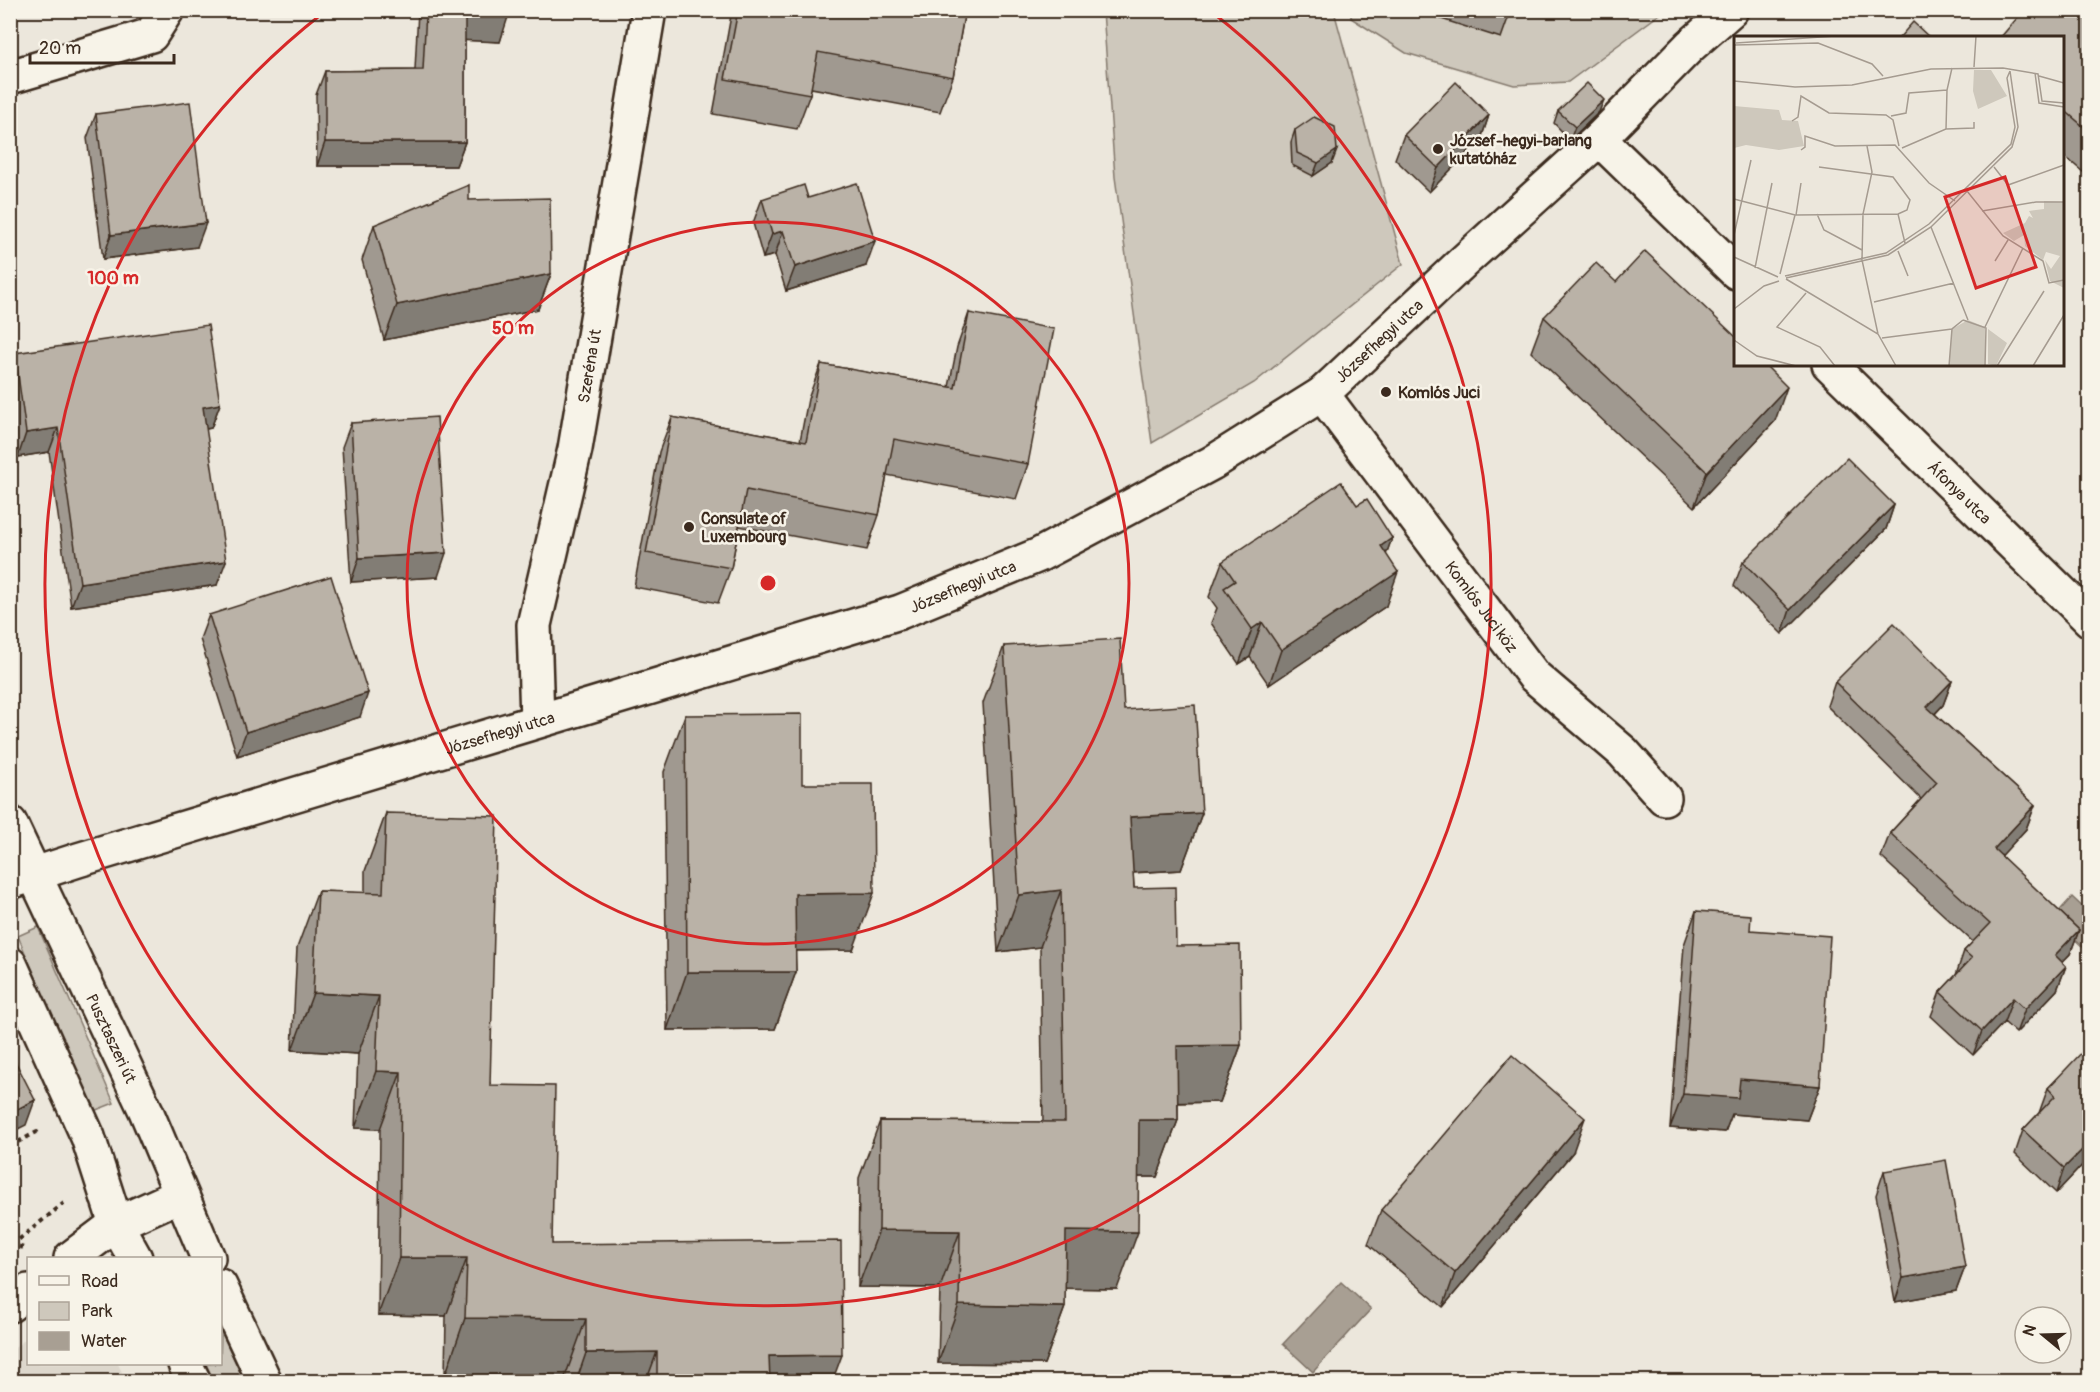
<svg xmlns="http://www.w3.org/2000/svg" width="2100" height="1392" font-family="Pangolin,sans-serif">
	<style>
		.built { fill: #ddd7cc }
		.green { fill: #cec8bc; stroke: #84796d; stroke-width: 1.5 }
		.water { fill: #a89f93; stroke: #7c7064; stroke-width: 1.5 }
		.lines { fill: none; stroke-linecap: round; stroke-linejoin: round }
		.minor-casing { stroke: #3b2a1e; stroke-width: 38 }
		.path { stroke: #3b2a1e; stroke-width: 4; stroke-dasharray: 4.5 4.5; stroke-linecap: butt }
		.minor { stroke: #f7f3e8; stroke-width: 33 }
		.wall { fill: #a09990; stroke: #3b2a1e; stroke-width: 1.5 }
		.shaded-wall { fill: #827d75; stroke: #3b2a1e; stroke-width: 1.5 }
		.building { fill: #bab2a7; stroke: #3b2a1e; stroke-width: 1.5 }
		.ring { fill: none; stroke: #d62828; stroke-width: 3 }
		.poi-dot { fill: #3b2a1e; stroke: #f7f3e8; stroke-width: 2 }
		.labels { text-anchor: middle; stroke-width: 5; stroke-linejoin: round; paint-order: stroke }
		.poi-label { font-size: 16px; font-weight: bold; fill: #3b2a1e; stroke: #f7f3e8; text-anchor: start }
		.street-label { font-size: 16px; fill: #3b2a1e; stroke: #f7f3e8 }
		.inset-road { fill: none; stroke: #a59b90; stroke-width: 1.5 }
		.view { fill: #d62828; fill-opacity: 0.15; stroke: #d62828; stroke-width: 3 }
		.inset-edge { fill: none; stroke: #3b2a1e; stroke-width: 3 }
		.centre { fill: #d62828; stroke: #f7f3e8; stroke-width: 3 }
		.ring-label { font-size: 18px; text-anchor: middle; font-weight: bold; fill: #d62828; stroke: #f7f3e8; stroke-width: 5; stroke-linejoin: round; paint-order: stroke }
	</style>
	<rect width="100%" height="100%" fill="#ece7dc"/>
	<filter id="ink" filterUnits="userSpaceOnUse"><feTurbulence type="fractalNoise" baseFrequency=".0167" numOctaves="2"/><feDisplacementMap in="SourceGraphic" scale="12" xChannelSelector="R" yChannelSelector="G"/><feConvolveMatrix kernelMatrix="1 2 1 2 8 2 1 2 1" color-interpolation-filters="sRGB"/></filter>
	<g filter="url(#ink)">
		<polygon class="built" points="28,1337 28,1364 118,1364 126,1381 11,1381 11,1351"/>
		<g class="green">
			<polygon points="1103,11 1334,11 1403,264 1254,383 1152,443 1115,177"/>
			<polygon points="1351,11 1664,11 1568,82 1514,85 1406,53 1351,18"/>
			<polygon points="38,927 114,1103 91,1112 18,936"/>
			<polygon points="221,1331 244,1381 214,1381 206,1364 220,1364"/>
		</g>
		<g class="water">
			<polygon points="2072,897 2089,913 2089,953 2053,918"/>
			<polygon points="1341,1282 1371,1309 1313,1372 1283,1344"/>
		</g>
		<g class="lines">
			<defs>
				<g id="minor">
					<polyline points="10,77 151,35 167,10"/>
					<polyline points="1599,139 1736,272"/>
					<path id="s1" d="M1829 364 2090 620"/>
					<path id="s2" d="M1322 394 1534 676 1623 752 1664 798"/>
					<path id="s3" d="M537 720 534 625 575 449 649 10"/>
					<path id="s4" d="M10 823 146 1111 208 1258"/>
					<path id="s5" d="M10 882 78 860 900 612 1039 555 1212 463 1322 394 1463 262 1599 139 1690 46 1731 10"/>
					<polyline points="10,964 88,1137 116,1224 135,1258"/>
					<polyline points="71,1258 116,1224 180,1195"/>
					<polyline points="220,1286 265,1382"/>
					<polyline points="10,1305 28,1291"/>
					<polyline points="185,1364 194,1382"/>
				</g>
			</defs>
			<use href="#minor" class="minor-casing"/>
			<g class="path">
				<polyline points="10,1146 37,1132 38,1134"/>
				<polyline points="10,1244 24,1248"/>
				<polyline points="12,1245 64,1203"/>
			</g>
			<use href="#minor" class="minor"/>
		</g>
		<g class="wall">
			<polygon points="418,10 509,10 500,42 465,40 465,142 456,166 317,166 316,95 325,71 415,70"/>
			<polygon points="732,10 965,10 953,77 940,112 811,88 810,94 797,129 713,114"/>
			<polygon points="1437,10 1511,10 1501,38 1435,17"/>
			<polygon points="2090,10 2090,178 2062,154 2062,38"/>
			<polygon points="1558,111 1599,112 1570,140 1554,123"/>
			<polygon points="96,114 197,247 103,259 87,138"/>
			<polygon points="1489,115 1481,139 1429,192 1395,159 1404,135"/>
			<polygon points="1295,130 1332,163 1313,176 1292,165 1291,142"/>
			<polygon points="808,198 866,266 786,291 775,255 763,258 753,223 762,199"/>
			<polygon points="469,200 551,274 538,309 384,340 362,260 374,225"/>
			<polygon points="1616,282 1775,421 1694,507 1531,352 1544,317"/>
			<polygon points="969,313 1028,464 1016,499 887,475 879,515 867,550 739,526 731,568 718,603 634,587 659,452 672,417 800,441 808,399 821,364 949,387 957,347"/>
			<polygon points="15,353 220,404 211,428 206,429 217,585 71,607 49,452 18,457 10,409 10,365"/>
			<polygon points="351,423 438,577 351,582 342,447"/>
			<polygon points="1357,505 1392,538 1386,554 1386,606 1269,685 1250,657 1239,664 1211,623 1217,608 1209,597 1222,562"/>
			<polygon points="1894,505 1886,529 1782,634 1734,586 1743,562"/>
			<polygon points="209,615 360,717 237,756 200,639"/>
			<polygon points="1004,646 1124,710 1202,813 1181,870 1133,873 1134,888 1176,946 1241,1045 1220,1102 1178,1103 1178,1120 1157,1177 1138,1177 1117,1289 1065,1288 1065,1307 1044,1364 938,1363 940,1288 858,1287 859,1178 880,1121 1043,1122 1040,947 998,952 983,703"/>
			<polygon points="1952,681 1943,705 1935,714 2035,805 2026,829 2001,856 2079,930 2070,954 2062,962 2066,966 2057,990 2016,1033 2004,1022 1973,1055 1931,1016 1940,992 1956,975 1964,951 1973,942 1881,857 1890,833 1921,799 1827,706 1835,682"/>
			<polygon points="685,715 802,784 853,950 795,951 796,972 775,1029 667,1030 664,772"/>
			<polygon points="386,813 552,1244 832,1382 565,1382 565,1377 445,1376 446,1316 378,1315 380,1129 355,1128 358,1054 292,1050 297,948 318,891 365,893 365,871"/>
			<polygon points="1696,911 1750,930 1820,1086 1807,1120 1732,1114 1725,1132 1670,1128 1684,945"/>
			<polygon points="2090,1048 2090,1161 2088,1159 2056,1193 2015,1154 2023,1130 2039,1113 2048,1088"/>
			<polygon points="1573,1152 1443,1307 1368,1244 1381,1210"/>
			<polygon points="1884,1171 1965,1267 1956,1291 1895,1302 1876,1195"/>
		</g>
		<g class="shaded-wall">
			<polygon points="465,15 508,17 500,42 456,40"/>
			<polygon points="1604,100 1599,112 1570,140 1575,127"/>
			<polygon points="1489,115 1481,139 1429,192 1438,168"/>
			<polygon points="325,142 465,142 456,166 317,166"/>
			<polygon points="1337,150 1332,163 1313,176 1318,163"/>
			<polygon points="206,223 197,247 103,259 111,235"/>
			<polygon points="783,231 775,255 763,258 772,234"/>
			<polygon points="875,241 866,266 786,291 795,267"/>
			<polygon points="551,274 538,309 384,340 397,305"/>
			<polygon points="1787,387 1775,421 1694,507 1707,472"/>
			<polygon points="220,404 211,428 194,431 203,407"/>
			<polygon points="58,428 49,452 18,457 26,433"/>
			<polygon points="1894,505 1886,529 1782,634 1790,610"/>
			<polygon points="1392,538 1380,572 1381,546"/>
			<polygon points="446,553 438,577 351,582 359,558"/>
			<polygon points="226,561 217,585 71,607 80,583"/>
			<polygon points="1398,572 1386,606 1269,685 1281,650"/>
			<polygon points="1262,622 1250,657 1239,664 1252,629"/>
			<polygon points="1952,681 1943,705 1918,731 1927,707"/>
			<polygon points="368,693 360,717 237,756 246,732"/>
			<polygon points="2035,805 2026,829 1985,874 1994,849"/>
			<polygon points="1202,813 1181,870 1109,874 1130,817"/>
			<polygon points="1061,890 1040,947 998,952 1019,895"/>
			<polygon points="874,893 853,950 774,951 795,894"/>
			<polygon points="2079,930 2070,954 2046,979 2055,955"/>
			<polygon points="2066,966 2057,990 2016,1033 2025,1009"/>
			<polygon points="687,972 796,972 775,1029 667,1030"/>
			<polygon points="313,993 379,996 358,1054 292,1050"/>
			<polygon points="2013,998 2004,1022 1973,1055 1982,1031"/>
			<polygon points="1241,1045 1220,1102 1156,1103 1177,1046"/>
			<polygon points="376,1071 401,1072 380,1129 355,1128"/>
			<polygon points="1740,1079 1820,1086 1807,1120 1732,1114 1725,1132 1670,1128 1683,1094"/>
			<polygon points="35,1100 26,1125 10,1133 10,1113"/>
			<polygon points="1585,1118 1573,1152 1443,1307 1455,1273"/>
			<polygon points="1139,1120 1178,1120 1157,1177 1118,1177"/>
			<polygon points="2090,1142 2090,1154 2088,1159 2056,1193 2064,1168"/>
			<polygon points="879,1230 960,1231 940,1288 858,1287"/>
			<polygon points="1066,1231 1138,1232 1117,1289 1045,1288"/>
			<polygon points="399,1258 467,1258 446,1316 378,1315"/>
			<polygon points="1965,1267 1956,1291 1895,1302 1903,1278"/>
			<polygon points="959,1305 1065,1307 1044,1364 938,1363"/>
			<polygon points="465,1318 586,1319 565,1377 445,1376"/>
			<polygon points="657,1352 646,1382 576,1382 586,1353"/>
			<polygon points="842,1355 832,1382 760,1382 769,1356"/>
		</g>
		<g class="building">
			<polygon points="426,10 509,10 508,17 465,15 465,142 325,142 325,71 423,70"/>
			<polygon points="738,10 965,10 953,77 818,52 810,94 725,79"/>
			<polygon points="1500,10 1511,10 1510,14"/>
			<polygon points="2024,10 2090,10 2090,132 2062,108 2062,38 2000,38"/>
			<polygon points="1913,22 1930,38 1899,38"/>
			<polygon points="1456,82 1489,115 1438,168 1404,135"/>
			<polygon points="1587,83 1604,100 1575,127 1558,111"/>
			<polygon points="190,102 206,223 111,235 96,114"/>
			<polygon points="1314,117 1335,127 1337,150 1318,163 1297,153 1295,130"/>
			<polygon points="857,183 875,241 795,267 783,231 772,234 762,199 804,185 808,198"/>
			<polygon points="469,185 469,200 550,198 551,274 397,305 374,225"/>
			<polygon points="1645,251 1736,337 1736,364 1764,364 1787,387 1707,472 1544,317 1596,263 1616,282"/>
			<polygon points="969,313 1054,329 1028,464 894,439 879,515 746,490 731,568 646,553 672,417 806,442 821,364 955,388"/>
			<polygon points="208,325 220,404 203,407 226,561 80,583 58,428 26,433 15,353"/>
			<polygon points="437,417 446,553 359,558 351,423"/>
			<polygon points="1847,458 1894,505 1790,610 1743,562"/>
			<polygon points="1341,482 1357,505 1367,499 1392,538 1381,546 1398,572 1281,650 1262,622 1252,629 1224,588 1235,581 1222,562"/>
			<polygon points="331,576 368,693 246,732 209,615"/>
			<polygon points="1894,623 1952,681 1927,707 2035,805 1994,849 2079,930 2055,955 2066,966 2025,1009 2013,998 1982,1031 1940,992 1972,958 1964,951 1990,924 1890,833 1937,782 1835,682"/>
			<polygon points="1120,639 1124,710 1195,705 1202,813 1130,817 1134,888 1175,887 1176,946 1240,945 1241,1045 1177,1046 1178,1120 1139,1120 1138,1232 1066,1231 1065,1307 959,1305 960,1231 879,1230 880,1121 1065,1122 1061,890 1019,895 1004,646"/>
			<polygon points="802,714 802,784 873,784 874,893 795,894 796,972 687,972 685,715"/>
			<polygon points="386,813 497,816 490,1085 555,1086 552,1244 841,1241 842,1355 769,1356 770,1382 657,1382 657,1352 586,1353 586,1319 465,1318 467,1258 399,1258 401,1072 376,1071 379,996 313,993 318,891 383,893"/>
			<polygon points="1696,911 1751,915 1750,930 1830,936 1820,1086 1740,1079 1738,1098 1683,1094"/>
			<polygon points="2088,1046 2090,1048 2090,1142 2064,1168 2023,1130 2055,1096 2048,1088"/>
			<polygon points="10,1051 35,1100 10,1113"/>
			<polygon points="1512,1055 1585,1118 1455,1273 1381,1210"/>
			<polygon points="1946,1160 1965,1267 1903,1278 1884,1171"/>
		</g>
	</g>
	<g class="ring">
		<circle cx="768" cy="583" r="361"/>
		<path d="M1213 13A723 723 0 1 1 323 13"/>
	</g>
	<g class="poi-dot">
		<circle cx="1438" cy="149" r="6"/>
		<circle cx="1386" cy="392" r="6"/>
		<circle cx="689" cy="527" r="6"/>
	</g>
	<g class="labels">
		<g class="poi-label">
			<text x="1450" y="146">József-hegyi-barlang<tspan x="1450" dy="18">kutatóház</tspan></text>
			<text x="1398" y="398">Komlós Juci</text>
			<text x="701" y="524">Consulate of<tspan x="701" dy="18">Luxembourg</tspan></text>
		</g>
		<g class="street-label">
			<text dy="6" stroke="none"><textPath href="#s5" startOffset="1484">Józsefhegyi utca</textPath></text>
			<text dy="6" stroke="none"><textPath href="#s3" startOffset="360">Szeréna út</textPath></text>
			<text dy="6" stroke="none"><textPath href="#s1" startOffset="183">Áfonya utca</textPath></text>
			<text dy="6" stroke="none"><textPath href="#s5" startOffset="998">Józsefhegyi utca</textPath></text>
			<text dy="6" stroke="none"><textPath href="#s2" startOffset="266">Komlós Juci köz</textPath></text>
			<text dy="6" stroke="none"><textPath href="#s5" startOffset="512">Józsefhegyi utca</textPath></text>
			<text dy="6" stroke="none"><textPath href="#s4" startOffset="238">Pusztaszeri út</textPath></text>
		</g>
	</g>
	<g transform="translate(1734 36)">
		<rect width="330" height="330" fill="#ece7dc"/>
		<path d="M240 34H257L273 60 244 73 239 55ZM0 70 45 74 48 84 64 85 70 110 45 114 12 109 0 112ZM310 165 330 166V252L316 245 311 224 317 233 326 220 312 216 309 224 291 210 290 199 280 205 269 197 291 187 295 180 299 182 295 175 310 173ZM234 284 251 291V330H215L218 293ZM254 293 273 307 262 330 254 328Z" fill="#cec8bc"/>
		<path class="inset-road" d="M2 7 101 0M0 9 84 7 138 28 149 40M240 31 242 0M301 37 305 67 330 71M305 40 330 47M0 45 61 51 118 49 197 33 269 32 304 38 308 65 330 67M157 80 172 77 175 57 213 54M58 85 64 81 67 60 95 77 152 79 159 84 165 110M212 93 240 92V86M133 110 138 136 129 178 128 224 144 298M168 112 212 93 213 54 218 32M67 114 71 111V100L101 110 161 109 195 147 221 165M85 131 159 141 176 164 173 174 164 178M260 131 274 149 330 129M233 155 269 200 309 225 315 247 330 244M0 163 61 179 164 178 171 207M248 175 302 166H330M83 178 90 194 128 214M62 179 67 147M197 191 234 284M0 199 17 124M164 215 174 240M0 221 44 241M261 225 274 204M21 232 38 147M46 238 61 179M51 240 152 217 195 188 277 108 281 91 273 42 276 35M52 242 154 219 197 191 278 111 284 91 276 35M52 243 144 298 162 330M72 257 43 291 86 311 101 330M140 266 220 247M0 273 30 250 45 245M229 284 252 292 251 330M251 291 289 212M148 302 218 293M0 304 23 320 62 330M215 330 218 293 229 284M263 330 310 255M299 330 330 279"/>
		<path class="view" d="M271 141 302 231 242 252 211 161Z"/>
		<rect width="330" height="330" class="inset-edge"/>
	</g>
	<circle cx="768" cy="583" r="9" class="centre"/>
	<g class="ring-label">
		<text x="113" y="284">100 m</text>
		<text x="513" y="334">50 m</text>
	</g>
	<rect width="2100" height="1392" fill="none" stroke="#f7f3e8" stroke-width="36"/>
	<rect x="18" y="18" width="2064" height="1356" fill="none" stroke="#3b2a1e" stroke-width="2" filter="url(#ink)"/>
	<rect x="27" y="1257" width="195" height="108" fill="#f7f3e8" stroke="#aca397" stroke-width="1.5"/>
	<rect x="39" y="1276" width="30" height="9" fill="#f7f3e8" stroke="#aca397" stroke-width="1.5"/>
	<text x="81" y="1287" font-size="18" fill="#3b2a1e">Road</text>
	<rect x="39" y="1302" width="30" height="18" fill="#cec8bc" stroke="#aca397" stroke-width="1.5"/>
	<text x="81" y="1317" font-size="18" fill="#3b2a1e">Park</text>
	<rect x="39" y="1332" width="30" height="18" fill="#a89f93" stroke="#aca397" stroke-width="1.5"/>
	<text x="81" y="1347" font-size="18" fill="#3b2a1e">Water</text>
	<g transform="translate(2043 1335) rotate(289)"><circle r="28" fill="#f7f3e8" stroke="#aca397" stroke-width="1.5"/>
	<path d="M0-4.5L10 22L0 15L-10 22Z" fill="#3b2a1e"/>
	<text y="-9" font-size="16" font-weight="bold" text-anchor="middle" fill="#3b2a1e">N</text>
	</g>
	<path d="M30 54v9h144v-9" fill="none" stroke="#3b2a1e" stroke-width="3"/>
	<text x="39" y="54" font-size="18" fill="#3b2a1e" stroke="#f7f3e8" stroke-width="4.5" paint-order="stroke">20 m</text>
</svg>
